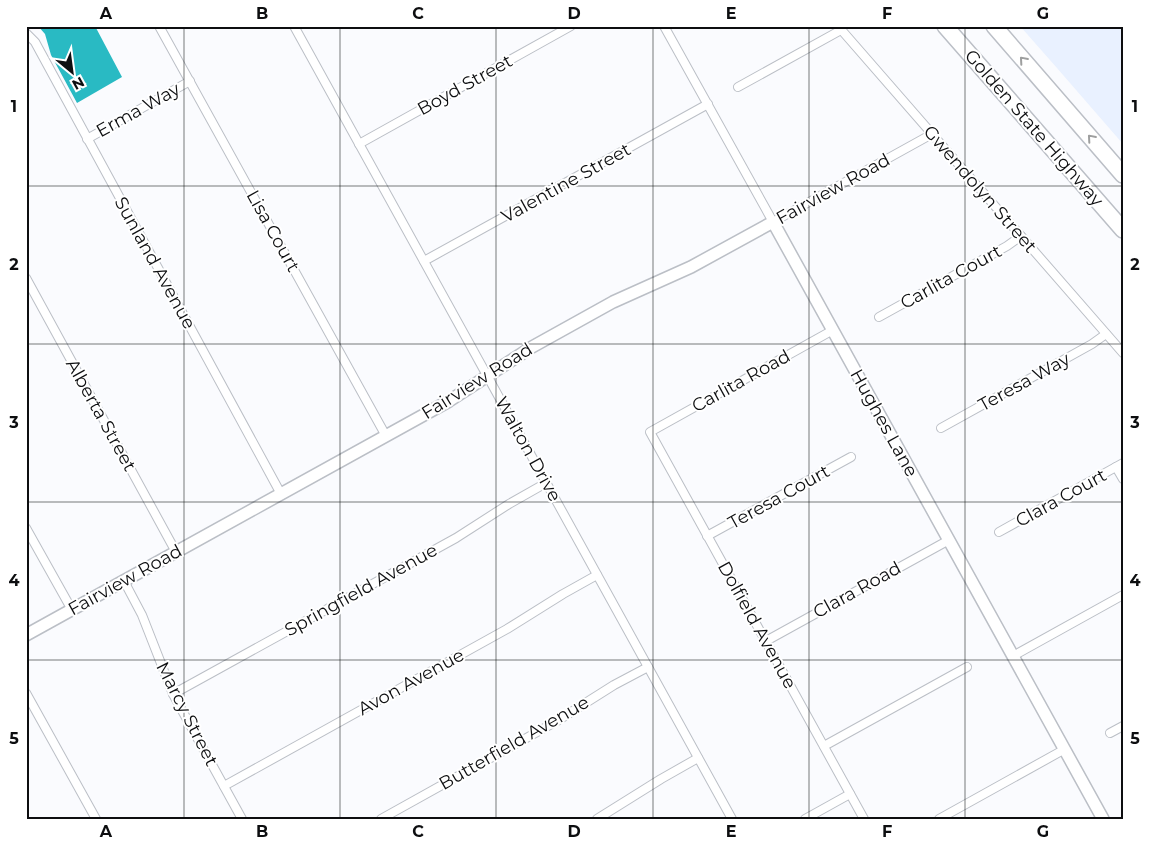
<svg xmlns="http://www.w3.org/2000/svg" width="1149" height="845" font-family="Montserrat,sans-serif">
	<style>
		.built { fill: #e9f1ff }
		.water { fill: #29bac3 }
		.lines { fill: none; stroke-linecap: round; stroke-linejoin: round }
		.street-casing { stroke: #bbbfc6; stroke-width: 10 }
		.secondary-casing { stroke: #bbbfc6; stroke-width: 14 }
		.highway-casing { stroke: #bbbfc6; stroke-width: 18 }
		.street { stroke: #fff; stroke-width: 8 }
		.secondary { stroke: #fff; stroke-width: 11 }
		.highway { stroke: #fff; stroke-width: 15 }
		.oneway { stroke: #9e9f9f }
		.grid { fill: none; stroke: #0d0e10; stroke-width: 1; stroke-opacity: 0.55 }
		.labels { text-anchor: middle; stroke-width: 4; stroke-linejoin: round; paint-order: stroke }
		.street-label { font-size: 18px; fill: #0d0e10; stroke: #fff }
		.neatline { fill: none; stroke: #0d0e10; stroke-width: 2 }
		.grid-label { font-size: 16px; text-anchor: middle; font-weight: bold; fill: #0d0e10 }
	</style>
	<rect width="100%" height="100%" fill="#fafbfe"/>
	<polygon class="built" points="1020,26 1123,26 1123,144 1057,68"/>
	<polygon class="water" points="38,26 95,26 122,77 77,103 51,55 45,34"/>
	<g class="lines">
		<defs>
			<g id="street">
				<polyline points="159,26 386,436"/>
				<polyline points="294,26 732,819"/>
				<polyline points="664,26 773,222 932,134"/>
				<polyline points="838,26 1123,353"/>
				<polyline points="26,33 35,42 281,494"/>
				<polyline points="738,87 841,30"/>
				<polyline points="87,139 190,81"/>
				<polyline points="359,144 571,26"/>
				<polyline points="424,261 708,104"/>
				<polyline points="26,278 176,552"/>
				<polyline points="879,317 1007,246 1021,236"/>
				<polyline points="833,330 650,432 864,819"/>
				<polyline points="941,428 1092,344 1106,334"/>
				<polyline points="1116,467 1123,479"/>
				<polyline points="26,528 72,610"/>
				<polyline points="999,532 1123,463"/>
				<polyline points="707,536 851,457"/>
				<polyline points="124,581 142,615 173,694 242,819"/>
				<polyline points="766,641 949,540"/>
				<polyline points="1013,656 1123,595"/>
				<polyline points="26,693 96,819"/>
				<polyline points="173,694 456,538 509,504 546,483"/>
				<polyline points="1110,733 1123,726"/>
				<polyline points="824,746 967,667"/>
				<polyline points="224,786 507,629 563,594 597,575"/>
				<polyline points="381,819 557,721 614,685 648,667"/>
				<polyline points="597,819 661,779 698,758"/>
				<polyline points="805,819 850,794"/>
				<polyline points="939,819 1065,749"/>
			</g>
			<polyline id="secondary" points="26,635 449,401 532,347 613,302 691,267 773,222 1103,819"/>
			<g id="highway">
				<polyline points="945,26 1123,230"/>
				<polyline points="994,26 1123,175"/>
			</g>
		</defs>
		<use href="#street" class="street-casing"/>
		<use href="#secondary" class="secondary-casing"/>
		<use href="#highway" class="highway-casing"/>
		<use href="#street" class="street"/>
		<use href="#secondary" class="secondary"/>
		<use href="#highway" class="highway"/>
	</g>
	<defs><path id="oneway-chevron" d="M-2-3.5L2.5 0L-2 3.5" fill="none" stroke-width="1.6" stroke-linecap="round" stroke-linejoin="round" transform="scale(1.25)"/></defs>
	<g class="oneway">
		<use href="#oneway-chevron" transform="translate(1023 60) rotate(-131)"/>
		<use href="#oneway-chevron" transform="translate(1091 138) rotate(-131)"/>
	</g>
	<path class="grid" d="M184 26V819M340 26V819M496 26V819M653 26V819M809 26V819M965 26V819M26 186H1123M26 344H1123M26 502H1123M26 660H1123"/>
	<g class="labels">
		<g class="street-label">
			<text transform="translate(465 85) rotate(-29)" y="6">Boyd Street</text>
			<text transform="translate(138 110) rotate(-29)" y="6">Erma Way</text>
			<text transform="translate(1034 128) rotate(49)" y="6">Golden State Highway</text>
			<text transform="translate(566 183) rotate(-29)" y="6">Valentine Street</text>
			<text transform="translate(833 189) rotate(-29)" y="6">Fairview Road</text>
			<text transform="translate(980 189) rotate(49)" y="6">Gwendolyn Street</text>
			<text transform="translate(273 231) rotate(61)" y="6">Lisa Court</text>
			<text transform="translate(155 263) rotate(61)" y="6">Sunland Avenue</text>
			<text transform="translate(951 277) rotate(-29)" y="6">Carlita Court</text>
			<text transform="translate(477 381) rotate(-32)" y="6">Fairview Road</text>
			<text transform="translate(741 381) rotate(-29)" y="6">Carlita Road</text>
			<text transform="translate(1024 382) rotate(-29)" y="6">Teresa Way</text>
			<text transform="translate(101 415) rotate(61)" y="6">Alberta Street</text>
			<text transform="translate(884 423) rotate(61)" y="6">Hughes Lane</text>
			<text transform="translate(528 449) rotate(61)" y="6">Walton Drive</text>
			<text transform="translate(779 497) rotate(-29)" y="6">Teresa Court</text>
			<text transform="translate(1061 498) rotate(-29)" y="6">Clara Court</text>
			<text transform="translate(125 580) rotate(-29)" y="6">Fairview Road</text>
			<text transform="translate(361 590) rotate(-29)" y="6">Springfield Avenue</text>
			<text transform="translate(857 590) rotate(-29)" y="6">Clara Road</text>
			<text transform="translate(757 625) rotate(61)" y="6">Dolfield Avenue</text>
			<text transform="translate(411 682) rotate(-29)" y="6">Avon Avenue</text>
			<text transform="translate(187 714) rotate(63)" y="6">Marcy Street</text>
			<text transform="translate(514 743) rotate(-30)" y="6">Butterfield Avenue</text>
		</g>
	</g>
	<rect width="1149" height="845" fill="none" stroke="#ffffff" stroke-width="55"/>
	<g transform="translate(72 72) rotate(151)" stroke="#ffffff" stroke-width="4" paint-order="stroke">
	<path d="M0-4L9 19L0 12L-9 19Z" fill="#0d0e10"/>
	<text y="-8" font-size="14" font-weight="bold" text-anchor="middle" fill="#0d0e10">N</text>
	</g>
	<rect x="28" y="28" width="1094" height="790" class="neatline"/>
	<g class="grid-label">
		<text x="106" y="19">A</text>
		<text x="262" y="19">B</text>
		<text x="418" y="19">C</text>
		<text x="574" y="19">D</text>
		<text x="731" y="19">E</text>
		<text x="887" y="19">F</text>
		<text x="1043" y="19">G</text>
		<text x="14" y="112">1</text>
		<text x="1135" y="112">1</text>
		<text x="14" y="270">2</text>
		<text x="1135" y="270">2</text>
		<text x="14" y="428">3</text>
		<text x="1135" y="428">3</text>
		<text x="14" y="586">4</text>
		<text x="1135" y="586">4</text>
		<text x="14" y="744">5</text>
		<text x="1135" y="744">5</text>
		<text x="106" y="837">A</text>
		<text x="262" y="837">B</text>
		<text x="418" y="837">C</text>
		<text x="574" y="837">D</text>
		<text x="731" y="837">E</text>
		<text x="887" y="837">F</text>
		<text x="1043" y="837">G</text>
	</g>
</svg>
